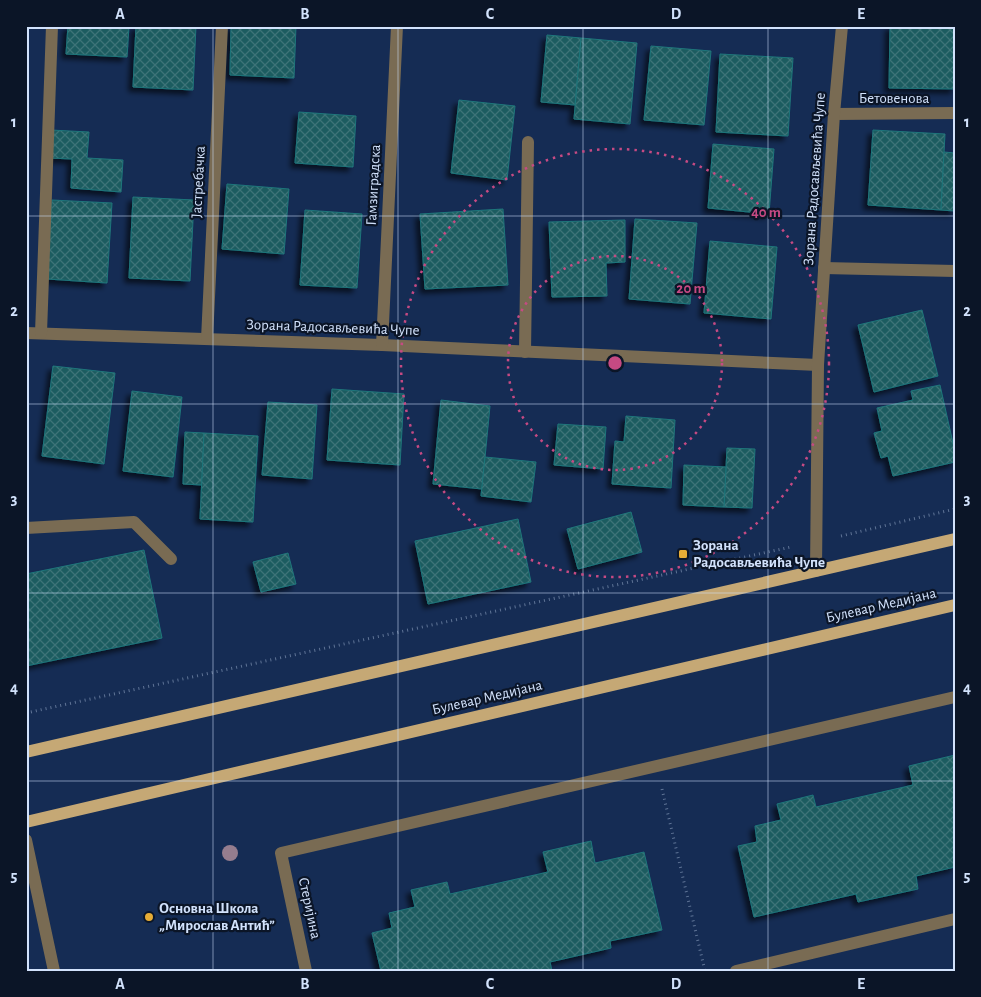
<svg xmlns="http://www.w3.org/2000/svg" width="981" height="997" font-family="'Alegreya Sans',sans-serif">
	<style>
		.building { fill: url(#building-cross-hatch); stroke: #1f767b; filter: url(#shadow) }
		.lines { fill: none; stroke-linecap: round; stroke-linejoin: round }
		.path { stroke: #5f7496; stroke-width: 3; stroke-dasharray: 1 4; stroke-linecap: butt }
		.minor { stroke: #796b53; stroke-width: 12 }
		.major { stroke: #c5a875; stroke-width: 12 }
		.tree { fill: #957d8e }
		.grid { fill: none; stroke: #d2e2fc; stroke-width: 1; stroke-opacity: 0.55 }
		.ring { fill: none; stroke: #c64a83; stroke-width: 2.5; stroke-dasharray: 2.5 5 }
		.poi-dot { fill: #e6ac36; stroke: #0b1527; stroke-width: 2 }
		.labels { text-anchor: middle; stroke-width: 4.5; stroke-linejoin: round; paint-order: stroke }
		.street-label { font-size: 15px; fill: #d2e2fc; stroke: #0b1527 }
		.poi-label { font-size: 15px; font-weight: bold; fill: #d2e2fc; stroke: #0b1527; text-anchor: start }
		.centre { fill: #c64a83; stroke: #0b1527; stroke-width: 2.5 }
		.ring-label { font-size: 15px; text-anchor: middle; font-weight: bold; fill: #c64a83; stroke: #0b1527; stroke-width: 4.5; stroke-linejoin: round; paint-order: stroke }
		.neatline { fill: none; stroke: #d2e2fc; stroke-width: 2 }
		.grid-label { font-size: 16px; text-anchor: middle; font-weight: bold; fill: #d2e2fc }
	</style>
	<defs>
		<pattern id="building-cross-hatch" width="8" height="8" patternUnits="userSpaceOnUse" patternTransform="scale(1.25)"><rect width="8" height="8" fill="#1c5c60"/><path d="M0 0l8 8M0 8l8-8" fill="none" stroke="#3c7378"/></pattern>
		<filter id="shadow"><feDropShadow dx="-4.5" dy="4.5" stdDeviation="2.5" flood-color="#0009"/></filter>
	</defs>
	<rect width="100%" height="100%" fill="#152c54"/>
	<g class="building">
		<polygon points="68,26 129,26 127,57 66,54"/>
		<polygon points="136,26 196,26 193,90 133,87"/>
		<polygon points="231,26 296,26 294,78 230,75"/>
		<polygon points="890,26 955,26 955,89 889,88"/>
		<polygon points="547,35 581,38 575,105 541,102"/>
		<polygon points="581,38 637,43 630,124 574,119"/>
		<polygon points="651,46 711,51 704,125 644,120"/>
		<polygon points="720,54 793,58 788,136 716,132"/>
		<polygon points="459,100 515,106 507,180 451,173"/>
		<polygon points="299,112 356,116 353,167 295,163"/>
		<polygon points="51,130 89,132 87,158 123,160 121,192 71,188 72,159 49,158"/>
		<polygon points="873,130 945,134 941,210 868,205"/>
		<polygon points="713,144 774,149 769,214 708,208"/>
		<polygon points="944,152 955,153 955,211 941,210"/>
		<polygon points="227,184 289,189 284,254 222,249"/>
		<polygon points="133,197 194,200 190,281 129,278"/>
		<polygon points="52,200 112,203 107,283 47,279"/>
		<polygon points="503,209 508,285 425,289 420,214"/>
		<polygon points="305,210 362,214 357,288 300,285"/>
		<polygon points="635,219 697,223 690,304 629,299"/>
		<polygon points="625,220 625,262 606,263 607,296 552,297 549,222"/>
		<polygon points="710,241 777,247 771,319 704,313"/>
		<polygon points="922,310 938,376 874,392 858,325"/>
		<polygon points="53,366 115,373 104,464 42,456"/>
		<polygon points="940,385 955,452 955,462 893,476 888,456 881,458 874,433 882,431 877,408 913,400 911,391"/>
		<polygon points="332,389 404,394 400,465 327,460"/>
		<polygon points="132,391 182,397 173,477 123,471"/>
		<polygon points="441,400 490,406 482,489 433,484"/>
		<polygon points="268,402 317,405 312,479 262,475"/>
		<polygon points="626,416 675,420 671,488 612,484 615,441 624,442"/>
		<polygon points="558,424 606,427 603,469 554,465"/>
		<polygon points="185,432 204,433 202,485 183,484"/>
		<polygon points="204,433 258,436 253,522 200,519"/>
		<polygon points="727,448 755,449 752,508 724,507"/>
		<polygon points="485,457 536,462 531,502 481,496"/>
		<polygon points="684,465 726,467 724,507 683,505"/>
		<polygon points="631,512 642,552 578,569 567,529"/>
		<polygon points="518,519 531,582 428,604 415,541"/>
		<polygon points="144,550 162,638 26,666 26,574"/>
		<polygon points="288,553 296,584 261,592 253,562"/>
		<polygon points="955,755 955,867 916,876 918,889 858,902 856,894 754,917 738,846 757,842 755,826 781,820 777,804 813,795 816,807 913,785 909,766"/>
		<polygon points="591,841 595,863 644,852 662,930 610,941 611,948 550,962 552,971 381,971 372,933 392,928 389,913 415,907 411,890 447,882 450,894 548,872 543,852"/>
	</g>
	<g class="lines">
		<g class="path">
			<polyline points="841,536 955,509"/>
			<polyline points="26,713 791,547"/>
			<polyline points="662,789 705,971"/>
		</g>
		<g class="minor">
			<polyline points="834,114 955,113"/>
			<polyline points="824,268 955,271"/>
			<polyline points="26,333 382,345 818,365"/>
			<polyline points="41,333 52,26"/>
			<polyline points="207,339 222,26"/>
			<polyline points="382,345 397,26"/>
			<polyline points="525,352 528,142"/>
			<polyline points="26,528 134,522 171,559"/>
			<polyline points="816,571 818,365 834,114 842,26"/>
			<polyline points="26,840 54,971"/>
			<polyline points="306,971 281,853 955,697"/>
			<polyline points="736,971 955,919"/>
		</g>
		<g class="major">
			<polyline points="26,752 955,539"/>
			<polyline points="26,822 955,605"/>
		</g>
	</g>
	<circle class="tree" cx="230" cy="853" r="8"/>
	<path class="grid" d="M213 26V971M398 26V971M583 26V971M768 26V971M26 216H955M26 404H955M26 593H955M26 781H955"/>
	<g class="ring">
		<circle cx="615" cy="363" r="107"/>
		<circle cx="615" cy="363" r="214"/>
	</g>
	<g class="poi-dot">
		<rect x="678" y="549" width="10" height="10" rx="2.5"/>
		<circle cx="149" cy="917" r="5"/>
	</g>
	<g class="labels">
		<g class="street-label">
			<text x="894" y="103">Бетовенова</text>
			<text transform="translate(814 179) rotate(-86)" y="5">Зорана Радосављевића Чупе</text>
			<text transform="translate(198 182) rotate(-87)" y="5">Јастребачка</text>
			<text transform="translate(373 185) rotate(-87)" y="5">Гамзиградска</text>
			<text transform="translate(333 327) rotate(2)" y="5">Зорана Радосављевића Чупе</text>
			<text transform="translate(881 605) rotate(-13)" y="5">Булевар Медијана</text>
			<text transform="translate(487 697) rotate(-13)" y="5">Булевар Медијана</text>
			<text transform="translate(310 908) rotate(78)" y="5">Стеријина</text>
		</g>
		<g class="poi-label">
			<text x="693" y="550">Зорана<tspan x="693" dy="17">Радосављевића Чупе</tspan></text>
			<text x="159" y="913">Основна Школа<tspan x="159" dy="17">„Мирослав Антић”</tspan></text>
		</g>
	</g>
	<circle cx="615" cy="363" r="8" class="centre"/>
	<g class="ring-label">
		<text x="766" y="217">40 m</text>
		<text x="691" y="293">20 m</text>
	</g>
	<rect width="981" height="997" fill="none" stroke="#0b1527" stroke-width="55"/>
	<rect x="28" y="28" width="926" height="942" class="neatline"/>
	<g class="grid-label">
		<text x="120" y="19">A</text>
		<text x="305" y="19">B</text>
		<text x="490" y="19">C</text>
		<text x="676" y="19">D</text>
		<text x="861" y="19">E</text>
		<text x="14" y="127">1</text>
		<text x="967" y="127">1</text>
		<text x="14" y="316">2</text>
		<text x="967" y="316">2</text>
		<text x="14" y="504">3</text>
		<text x="967" y="504">3</text>
		<text x="14" y="693">4</text>
		<text x="967" y="693">4</text>
		<text x="14" y="881">5</text>
		<text x="967" y="881">5</text>
		<text x="120" y="989">A</text>
		<text x="305" y="989">B</text>
		<text x="490" y="989">C</text>
		<text x="676" y="989">D</text>
		<text x="861" y="989">E</text>
	</g>
</svg>
